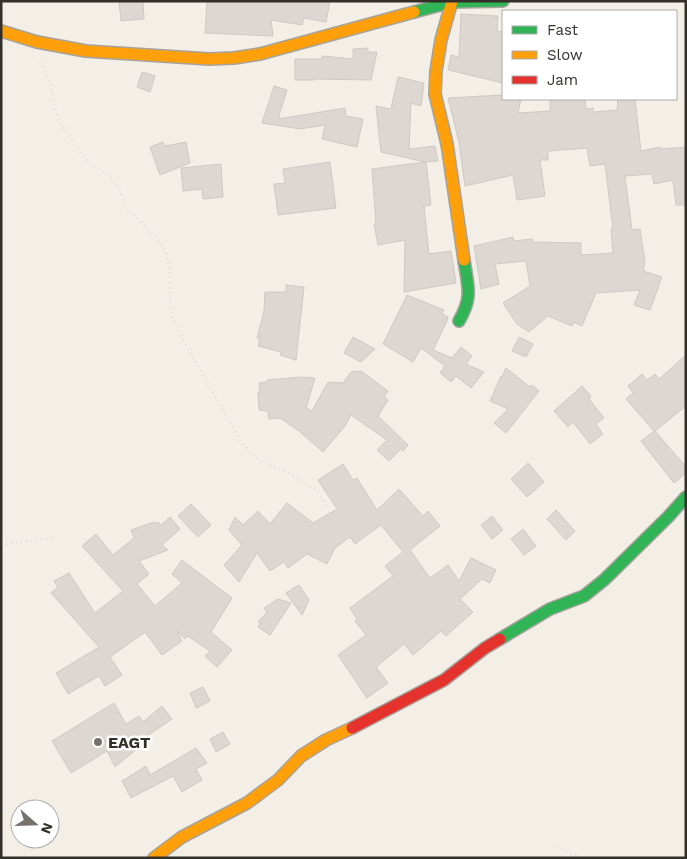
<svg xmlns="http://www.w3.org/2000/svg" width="687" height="859" font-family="'Work Sans',sans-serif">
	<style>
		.building { fill: #dcd7d0; stroke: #cec9c2 }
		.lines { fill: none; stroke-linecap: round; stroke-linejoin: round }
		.fast-casing { stroke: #a6a39c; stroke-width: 14 }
		.slow-casing { stroke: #a6a39c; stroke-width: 14 }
		.jam-casing { stroke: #a6a39c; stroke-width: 14 }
		.path { stroke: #dfdddb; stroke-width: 3; stroke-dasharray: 1 4; stroke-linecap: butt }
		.fast { stroke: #30b455; stroke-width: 11 }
		.slow { stroke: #ff9f0a; stroke-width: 11 }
		.jam { stroke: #e5322d; stroke-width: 11 }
		.poi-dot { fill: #77726b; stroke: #fff; stroke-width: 2 }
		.labels { text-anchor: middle; stroke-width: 5; stroke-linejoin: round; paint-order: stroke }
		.poi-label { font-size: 16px; font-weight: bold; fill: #332f29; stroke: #fff; text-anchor: start }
	</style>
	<rect width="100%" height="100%" fill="#f4efe6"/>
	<g class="building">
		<polygon points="119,1 143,1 144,19 121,21"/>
		<polygon points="207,1 330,1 326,22 304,18 302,25 271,20 273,36 205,33"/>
		<polygon points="461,14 498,16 497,31 503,32 503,83 448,70 451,55 459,57"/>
		<polygon points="368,48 368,52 377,52 371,80 314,79 314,80 295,80 295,59 322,59 322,56 353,59 353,49"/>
		<polygon points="142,72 155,76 150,92 137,87"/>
		<polygon points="398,77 424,83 421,106 411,103 409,149 435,146 438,161 426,162 431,205 424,206 429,254 451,251 456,283 404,292 405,240 378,245 374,224 376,224 372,169 425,162 381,152 376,106 391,109"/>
		<polygon points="274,86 287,90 278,119 345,108 346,116 363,119 357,147 322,139 325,125 300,129 262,123"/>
		<polygon points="503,95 503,99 521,99 518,113 550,111 550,99 585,99 586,109 593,108 593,112 617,110 618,99 635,99 641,151 660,147 661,149 686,147 686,205 676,205 673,180 654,184 652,174 625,176 632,230 640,229 645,261 643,271 662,277 650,310 634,305 640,290 596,293 582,326 573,322 572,326 548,316 529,332 517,324 503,303 530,286 526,261 495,264 499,284 481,289 474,246 513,237 514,241 532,239 533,242 581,243 581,255 613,253 611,229 613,229 605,164 590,166 587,148 548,151 548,160 540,160 545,196 517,200 513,175 465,186 459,142 448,98"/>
		<polygon points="163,142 165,146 186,142 190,163 160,175 150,147"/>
		<polygon points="330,162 336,208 278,215 274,184 285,183 283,169"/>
		<polygon points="221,164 223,197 203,199 202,189 183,191 181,168"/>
		<polygon points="286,285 304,287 296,360 280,355 281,352 258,346 260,338 257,338 264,311 265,292 286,292"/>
		<polygon points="407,295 444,310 442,314 448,317 447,321 433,350 452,358 461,347 472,356 466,364 484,372 471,388 456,376 451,382 440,373 445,366 421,348 413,362 383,344"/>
		<polygon points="353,337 375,349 361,362 344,353"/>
		<polygon points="519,337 533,344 526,357 512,351"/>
		<polygon points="686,355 686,406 655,431 686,467 686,473 674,483 641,441 654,431 626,399 633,393 628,386 642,374 647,380 655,374 659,379"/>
		<polygon points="506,368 530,387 532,385 539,391 506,433 494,423 508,409 490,401 501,376 502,377"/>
		<polygon points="361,371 388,391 384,397 388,400 378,416 408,445 403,451 401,449 389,461 377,450 387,440 351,415 345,426 323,452 299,431 280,418 269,419 268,411 259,410 258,392 260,391 259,383 267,382 267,380 301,377 315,378 306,408 312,411 328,382 343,383 351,372"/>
		<polygon points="582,386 591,396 589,399 604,418 596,424 603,434 590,444 573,422 568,427 554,411"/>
		<polygon points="528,463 544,482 527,497 511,479"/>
		<polygon points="343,464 353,480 357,478 377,510 399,489 423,516 428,511 440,526 410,550 430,578 448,565 459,581 471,558 496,570 490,583 482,579 460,599 473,612 446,636 441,631 413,655 404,644 376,667 388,683 367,698 338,655 366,635 355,621 357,619 350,608 393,576 385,566 403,552 381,525 355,544 350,537 335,548 327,564 307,554 288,568 284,562 270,571 257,553 239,582 224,565 242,545 229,530 235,517 243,525 258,511 270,524 287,503 313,523 337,509 318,480"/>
		<polygon points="191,504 211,525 198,537 178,516"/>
		<polygon points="556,510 575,531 566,540 547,519"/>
		<polygon points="492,516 503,530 492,539 481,525"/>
		<polygon points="170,517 180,529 162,545 168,550 139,561 149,574 137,584 155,606 182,583 172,574 182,560 232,598 211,632 232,650 217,667 205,656 210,651 188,636 185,639 177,631 182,641 162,655 145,632 110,657 122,675 105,686 99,676 68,694 56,673 99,647 51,593 58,587 54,581 69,573 95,613 123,591 82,546 96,534 113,555 134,538 131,530 154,522 155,524 158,522 161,525"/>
		<polygon points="523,529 536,546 524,555 511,539"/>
		<polygon points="299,585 309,600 302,615 286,593"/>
		<polygon points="278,599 291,603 270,635 258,627 260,623 258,622 267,612 264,608"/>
		<polygon points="203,687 210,701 196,708 190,693"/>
		<polygon points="114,703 126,724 139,716 143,722 162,706 172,719 134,745 137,749 115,767 107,751 71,773 52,741"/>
		<polygon points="223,732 230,744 216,752 210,739"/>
		<polygon points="196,748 207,763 196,769 202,780 182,792 173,776 131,798 122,781 146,766 150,775"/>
	</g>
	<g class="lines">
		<defs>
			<g id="fast">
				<polyline points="414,12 452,2 503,1"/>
				<path d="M459 321C473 297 468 287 464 260"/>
				<polyline points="500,639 550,609 584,596 604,580 668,517 686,497"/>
			</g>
			<g id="slow">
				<polyline points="452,1 441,40 436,71 435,94 447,144 464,260"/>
				<polyline points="1,31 37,42 86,51 209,59 234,58 260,54 414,12"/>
				<polyline points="154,858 182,837 247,803 278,780 301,756 326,740 352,728"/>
			</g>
			<polyline id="jam" points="352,728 444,680 485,648 500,639"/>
		</defs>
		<use href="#fast" class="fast-casing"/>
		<use href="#slow" class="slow-casing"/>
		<use href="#jam" class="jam-casing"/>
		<g class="path">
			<polyline points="40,62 51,85 54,106 60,122 72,141 85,159 116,182 127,208 157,239 166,252 170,272 170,302 173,319 183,340 243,445 260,461 287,472 316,490 326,506"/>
			<polyline points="1,544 54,538"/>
			<polyline points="557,847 582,858"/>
		</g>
		<use href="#fast" class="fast"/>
		<use href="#slow" class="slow"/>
		<use href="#jam" class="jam"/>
	</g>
	<circle class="poi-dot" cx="98" cy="742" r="5"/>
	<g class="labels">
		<g class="poi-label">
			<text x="108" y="748">EAGT</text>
		</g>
	</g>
	<rect width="687" height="859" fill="none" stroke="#332f29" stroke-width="5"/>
	<rect x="502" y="10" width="175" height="90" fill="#ffffff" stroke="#adaca9"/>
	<rect x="512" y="26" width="25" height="8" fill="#30b455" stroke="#adaca9"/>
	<text x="547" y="35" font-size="15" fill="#332f29">Fast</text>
	<rect x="512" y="51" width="25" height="8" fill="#ff9f0a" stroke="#adaca9"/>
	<text x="547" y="60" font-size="15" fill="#332f29">Slow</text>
	<rect x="512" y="76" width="25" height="8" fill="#e5322d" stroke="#adaca9"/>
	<text x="547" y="85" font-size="15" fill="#332f29">Jam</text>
	<g transform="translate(35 824) rotate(110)"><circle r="24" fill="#ffffff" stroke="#adaca9"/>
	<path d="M0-4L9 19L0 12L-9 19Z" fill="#77726b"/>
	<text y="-8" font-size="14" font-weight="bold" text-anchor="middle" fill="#332f29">N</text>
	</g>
</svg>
